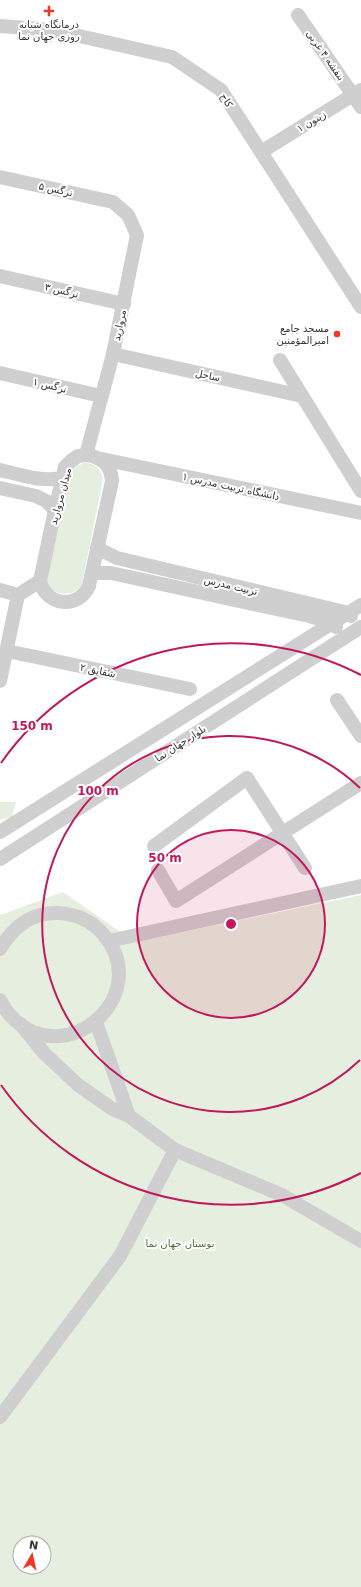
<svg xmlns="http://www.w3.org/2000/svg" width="361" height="1587" font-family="'DejaVu Sans',Vazirmatn,sans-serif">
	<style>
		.green { fill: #e6efdf; fill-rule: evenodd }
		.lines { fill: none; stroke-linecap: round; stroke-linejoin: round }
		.minor { stroke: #cfcfcf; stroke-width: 14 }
		.ring { fill: none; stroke: #c2185b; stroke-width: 2 }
		.poi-dot { fill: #f53627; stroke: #fff; stroke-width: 1.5 }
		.labels { text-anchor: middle; stroke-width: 4; stroke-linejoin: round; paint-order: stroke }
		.poi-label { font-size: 10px; fill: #323232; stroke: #fff }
		.street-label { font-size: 10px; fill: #323232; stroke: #fff }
		.park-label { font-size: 10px; fill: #4c733a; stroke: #fff }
		.centre { fill: #c2185b; stroke: #fff; stroke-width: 2 }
		.ring-label { font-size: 12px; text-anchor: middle; font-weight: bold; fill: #c2185b; stroke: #fff; stroke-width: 4; stroke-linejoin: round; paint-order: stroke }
	</style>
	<rect width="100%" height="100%" fill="#fff"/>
	<g class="green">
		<path d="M84 463C94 463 101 468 103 479L82 584C74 600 46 595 47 578L71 472 75 467Z"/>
		<polygon points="0,802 16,802 12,817 0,820"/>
		<path d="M63 892 135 942 361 895V1587H0V915ZM20 1543H44V1567H20Z"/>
	</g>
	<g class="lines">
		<g class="minor">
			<polyline points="298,15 361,107"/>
			<polyline points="0,26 53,30 172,57 221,90 361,307"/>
			<polyline points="261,152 361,90"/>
			<polyline points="0,177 113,202 128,215 137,235 113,354 86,455"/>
			<polyline points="0,276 124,304"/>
			<polyline points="113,354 302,396"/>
			<polyline points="280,360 361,491"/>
			<polyline points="0,373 101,396"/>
			<path d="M86 455C102 457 111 465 112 481L89 586C78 610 46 606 40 581L55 510 65 467 71 461 78 456Z"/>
			<polyline points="102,459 361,513"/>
			<path d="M0 470C21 475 41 482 63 478"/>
			<polyline points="0,488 36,496 46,501 55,510"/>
			<polyline points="97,548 117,558 349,613 351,616"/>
			<polyline points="92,573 111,573 309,616 333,623 336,627"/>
			<polyline points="0,590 18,595"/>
			<polyline points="7,651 190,689"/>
			<polyline points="0,681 18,595 40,581"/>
			<polyline points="337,700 361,736"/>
			<polyline points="0,832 361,605"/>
			<polyline points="154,846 247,778 305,868"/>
			<polyline points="0,859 361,627"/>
			<polyline points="158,870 176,901 361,783"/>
			<polyline points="109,941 361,886"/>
			<path d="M0 949C13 927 32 912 58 913 76 914 92 921 103 934 156 995 64 1075 10 1015 6 1011 3 1005 0 1000"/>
			<polyline points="96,1022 129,1116"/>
			<polyline points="23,1027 44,1053 78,1085 111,1108 129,1116 175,1150 282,1195 361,1241"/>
			<polyline points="0,1417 120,1256 175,1150"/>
		</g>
	</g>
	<circle cx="231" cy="924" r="94" fill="#c2185b" fill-opacity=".12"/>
	<g class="ring">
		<circle cx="231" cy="924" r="94"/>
		<path d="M360 1060A188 188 0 1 1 360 788"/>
		<path d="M361 1173A281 281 0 0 1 1 1085M1 763A281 281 0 0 1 361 675"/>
	</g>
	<g class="poi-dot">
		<path d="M47 5h4v4h4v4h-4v4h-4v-4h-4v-4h4z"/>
		<circle cx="337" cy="334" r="4"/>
	</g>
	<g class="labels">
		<g class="poi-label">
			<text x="49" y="28">درمانگاه شبانه<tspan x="49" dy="12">روزی جهان نما</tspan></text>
			<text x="329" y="332" text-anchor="end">مسجد جامع<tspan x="329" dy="12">امیرالمؤمنین</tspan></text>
		</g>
		<g class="street-label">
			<text transform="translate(326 55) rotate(55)" y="4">بنفشه ۴ غربی</text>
			<text transform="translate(227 100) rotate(58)" y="4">کاج</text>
			<text transform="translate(311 121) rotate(-31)" y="4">زیتون ۱</text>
			<text transform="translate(56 189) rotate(12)" y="4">۵ نرگس</text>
			<text transform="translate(62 290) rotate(13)" y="4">نرگس ۳</text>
			<text transform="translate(119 325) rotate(-78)" y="4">مروارید</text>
			<text transform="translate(208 375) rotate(12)" y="4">ساحل</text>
			<text transform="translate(50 385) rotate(13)" y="4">نرگس ۱</text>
			<text transform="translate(231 486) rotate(12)" y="4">۱ دانشگاه تربیت مدرس</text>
			<text transform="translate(60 496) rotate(-75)" y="4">میدان مروارید</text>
			<text transform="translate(231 585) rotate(13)" y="4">تربیت مدرس</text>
			<text transform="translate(98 670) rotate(12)" y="4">شقایق ۲</text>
			<text transform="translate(180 743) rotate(-33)" y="4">بلوار جهان نما</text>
		</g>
		<g class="park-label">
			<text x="180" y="1247">بوستان جهان نما</text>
		</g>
	</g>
	<circle cx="231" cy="924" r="6" class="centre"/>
	<g class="ring-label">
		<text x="32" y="730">150 m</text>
		<text x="98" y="795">100 m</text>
		<text x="165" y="862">50 m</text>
	</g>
	<g transform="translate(32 1555) rotate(9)"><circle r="19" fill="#ffffff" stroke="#adadad"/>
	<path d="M0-3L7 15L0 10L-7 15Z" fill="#f53627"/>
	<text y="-6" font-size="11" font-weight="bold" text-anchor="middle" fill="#323232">N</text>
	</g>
</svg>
